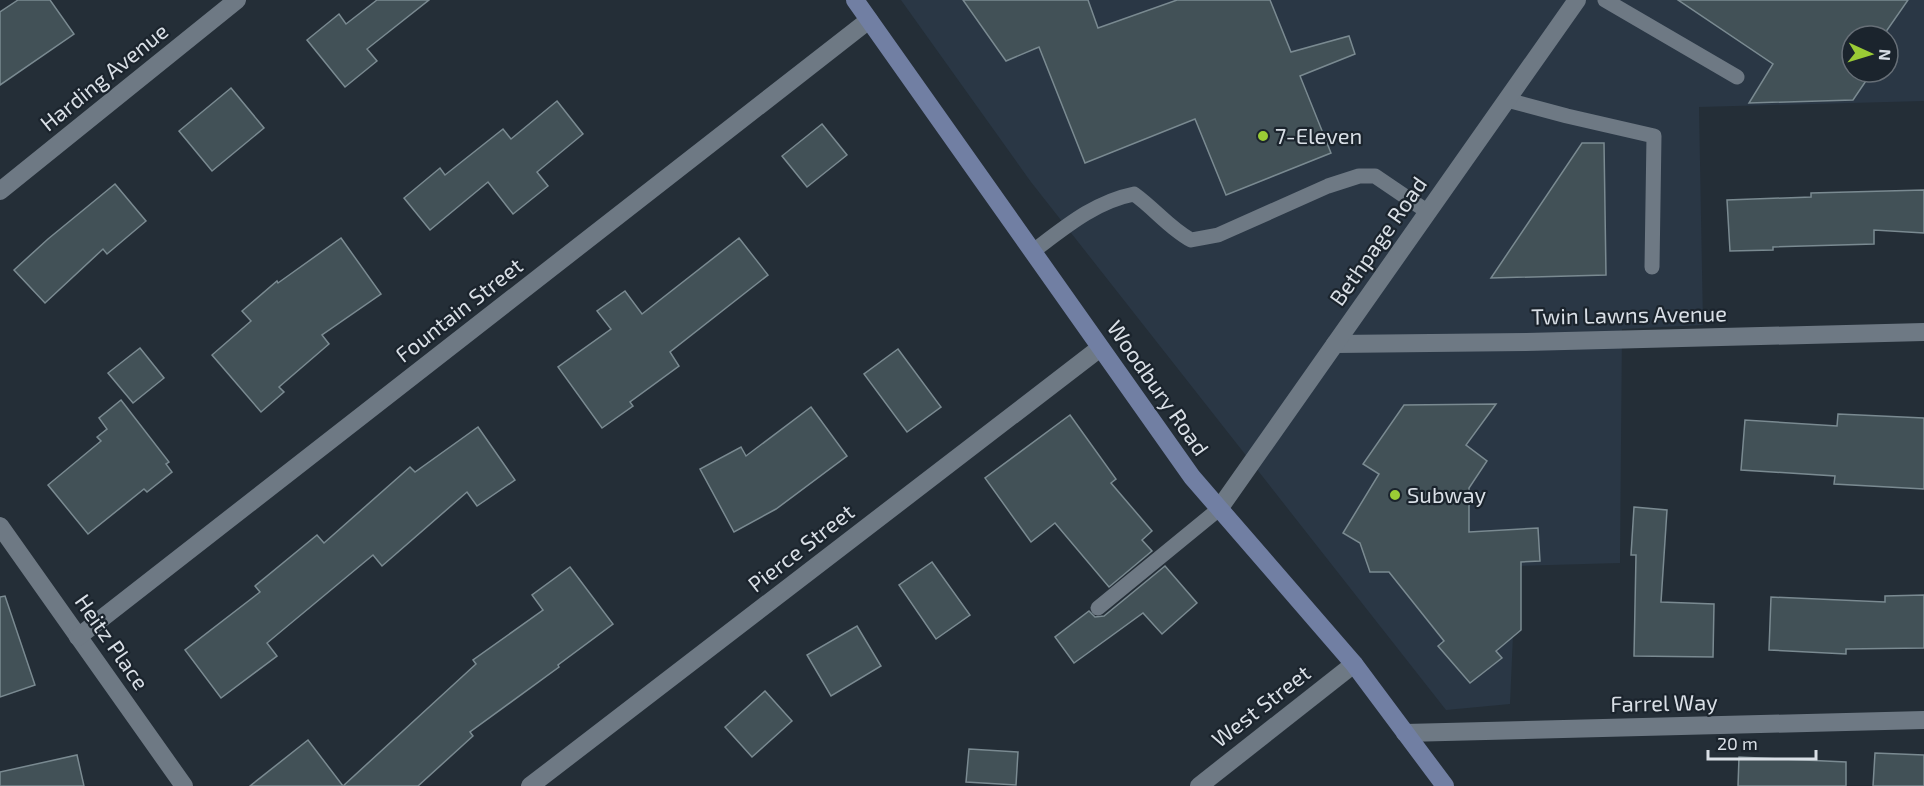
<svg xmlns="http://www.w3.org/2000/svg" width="1924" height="786" font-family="'Exo 2',sans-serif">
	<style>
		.built { fill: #2a3745; fill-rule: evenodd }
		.building { fill: #425157; stroke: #7a8a91; stroke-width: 1.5 }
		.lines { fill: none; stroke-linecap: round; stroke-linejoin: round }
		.lane { stroke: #6e7984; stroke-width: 15 }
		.street { stroke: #6e7984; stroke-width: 18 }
		.secondary { stroke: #717fa3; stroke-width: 18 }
		.poi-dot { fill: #9acb35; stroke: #1b242d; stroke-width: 2 }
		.labels { text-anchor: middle; stroke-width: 4.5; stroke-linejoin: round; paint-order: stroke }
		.street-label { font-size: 22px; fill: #d9dfe6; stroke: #1b242d }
		.poi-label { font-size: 22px; fill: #d9dfe6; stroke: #1b242d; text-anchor: start }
	</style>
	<rect width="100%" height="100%" fill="#242e37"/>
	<path class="built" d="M901 0H1924V101L1699 107 1703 325 1622 329 1620 563 1516 566 1510 704 1446 710 1031 182ZM1852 36H1888V72H1852Z"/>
	<g class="building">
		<polygon points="18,0 50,0 74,34 0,85 0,12"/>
		<polygon points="377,0 429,0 367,49 377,61 345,87 307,40 339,14 346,24"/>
		<polygon points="963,0 1088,0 1098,28 1177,0 1270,0 1291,52 1349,36 1355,54 1300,76 1331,153 1226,195 1195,119 1085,163 1039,47 1006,61"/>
		<polygon points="1678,0 1908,0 1883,36 1852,36 1852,72 1872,72 1853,100 1749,103 1773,64"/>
		<polygon points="231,88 264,128 212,171 179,131"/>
		<polygon points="557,101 583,134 537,172 548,186 513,214 488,182 430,230 404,198 440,168 445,175 503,129 511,139"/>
		<polygon points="822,124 847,155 807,187 782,156"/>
		<polygon points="1582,143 1604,143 1606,275 1491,278"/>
		<polygon points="115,184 146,221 107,254 103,249 45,303 14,270 48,239"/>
		<polygon points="1924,190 1924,233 1874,230 1874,244 1773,247 1773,250 1730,251 1727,200 1811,197 1811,193"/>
		<polygon points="341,238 381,294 322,335 329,344 279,387 284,392 261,412 212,355 251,321 242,311 277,281 278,283"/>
		<polygon points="739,238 768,275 670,352 679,366 630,402 633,406 602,428 558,367 611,329 597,311 625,291 642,314"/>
		<polygon points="140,348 164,378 133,403 108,373"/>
		<polygon points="898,349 941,407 907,432 864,374"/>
		<polygon points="121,400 169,462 166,464 172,472 147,492 144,489 88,534 48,485 101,441 97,437 107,429 99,418"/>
		<polygon points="1496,404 1466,445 1487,461 1469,488 1469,532 1538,528 1540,561 1521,562 1521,630 1496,651 1502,658 1470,683 1438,646 1444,641 1389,572 1370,572 1360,543 1343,533 1379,474 1363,464 1404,405"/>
		<polygon points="811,407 847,456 776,509 734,532 700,469 741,447 746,456"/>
		<polygon points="1838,414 1924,418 1924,489 1834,484 1835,476 1741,470 1745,420 1837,426"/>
		<polygon points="1070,415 1116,479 1111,483 1152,531 1142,540 1152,551 1109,587 1055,523 1031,542 985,478"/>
		<polygon points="478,427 515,480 477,506 467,492 382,566 373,555 267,643 277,656 221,698 185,650 260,592 255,586 317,535 324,543 410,467 415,472"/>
		<polygon points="1634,507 1667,510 1661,602 1714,604 1713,657 1634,656 1636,555 1631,555"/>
		<polygon points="932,562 970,615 936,639 899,585"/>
		<polygon points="1165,566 1197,603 1162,634 1143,613 1074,663 1055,637 1089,611 1095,617 1104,616"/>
		<polygon points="570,567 613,624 558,665 559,667 470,732 473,736 418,786 250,786 308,740 343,786 476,664 473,660 543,610 532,595"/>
		<polygon points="1924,595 1924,648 1846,649 1846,654 1769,650 1771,597 1885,602 1885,596"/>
		<polygon points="5,596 35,685 0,697 0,597"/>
		<polygon points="857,626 881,666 831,696 807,655"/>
		<polygon points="765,691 792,721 752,757 725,727"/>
		<polygon points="969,749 1018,752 1016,785 966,782"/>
		<polygon points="1875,753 1924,755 1924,786 1873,786"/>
		<polygon points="77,755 84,786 0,786 0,772"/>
		<polygon points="1739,757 1846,762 1846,786 1738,786"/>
	</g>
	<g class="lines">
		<g class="lane">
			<polyline points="1605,0 1737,77"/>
			<polyline points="1507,100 1567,116 1654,136 1652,267"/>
			<path d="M1032 252C1064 228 1094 202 1134 194 1155 209 1169 228 1191 240L1218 235 1328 186 1359 176H1375L1428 212"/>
			<polyline points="1098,608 1219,509"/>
		</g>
		<g class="street">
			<polyline points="0,191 237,0"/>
			<polyline points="1335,344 1526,342 1924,332"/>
			<polyline points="1219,509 1577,0"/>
			<polyline points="0,526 184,786"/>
			<polyline points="78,637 869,20"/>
			<polyline points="1405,733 1924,720"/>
			<polyline points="530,786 1100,348"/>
			<polyline points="1199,786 1354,664"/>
		</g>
		<polyline class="secondary" points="855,0 1192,477 1354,664 1445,786"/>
	</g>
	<g class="poi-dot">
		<circle cx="1263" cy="136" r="6"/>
		<circle cx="1395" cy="495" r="6"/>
	</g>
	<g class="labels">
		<g class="street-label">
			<text transform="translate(104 77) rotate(-39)" y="8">Harding Avenue</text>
			<text transform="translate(1378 241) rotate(-55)" y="8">Bethpage Road</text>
			<text transform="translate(459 310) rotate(-38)" y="8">Fountain Street</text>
			<text transform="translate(1629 315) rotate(-1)" y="8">Twin Lawns Avenue</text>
			<text transform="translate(1158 388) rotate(55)" y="8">Woodbury Road</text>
			<text transform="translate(801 548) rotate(-38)" y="8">Pierce Street</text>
			<text transform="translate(112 642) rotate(55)" y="8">Heitz Place</text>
			<text transform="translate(1664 703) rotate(-1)" y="8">Farrel Way</text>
			<text transform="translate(1261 706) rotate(-38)" y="8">West Street</text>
		</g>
		<g class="poi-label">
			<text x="1275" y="144">7-Eleven</text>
			<text x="1407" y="503">Subway</text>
		</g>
	</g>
	<g transform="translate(1870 54) rotate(94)"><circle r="28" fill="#1b242d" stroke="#676f77" stroke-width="1.5"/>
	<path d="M0-4.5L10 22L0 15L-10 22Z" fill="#9acb35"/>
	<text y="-9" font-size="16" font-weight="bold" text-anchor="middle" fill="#d9dfe6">N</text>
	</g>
	<path d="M1708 750v9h108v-9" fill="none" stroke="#d9dfe6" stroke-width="3"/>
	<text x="1717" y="750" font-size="18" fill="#d9dfe6" stroke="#1b242d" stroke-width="4.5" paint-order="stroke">20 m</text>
</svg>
